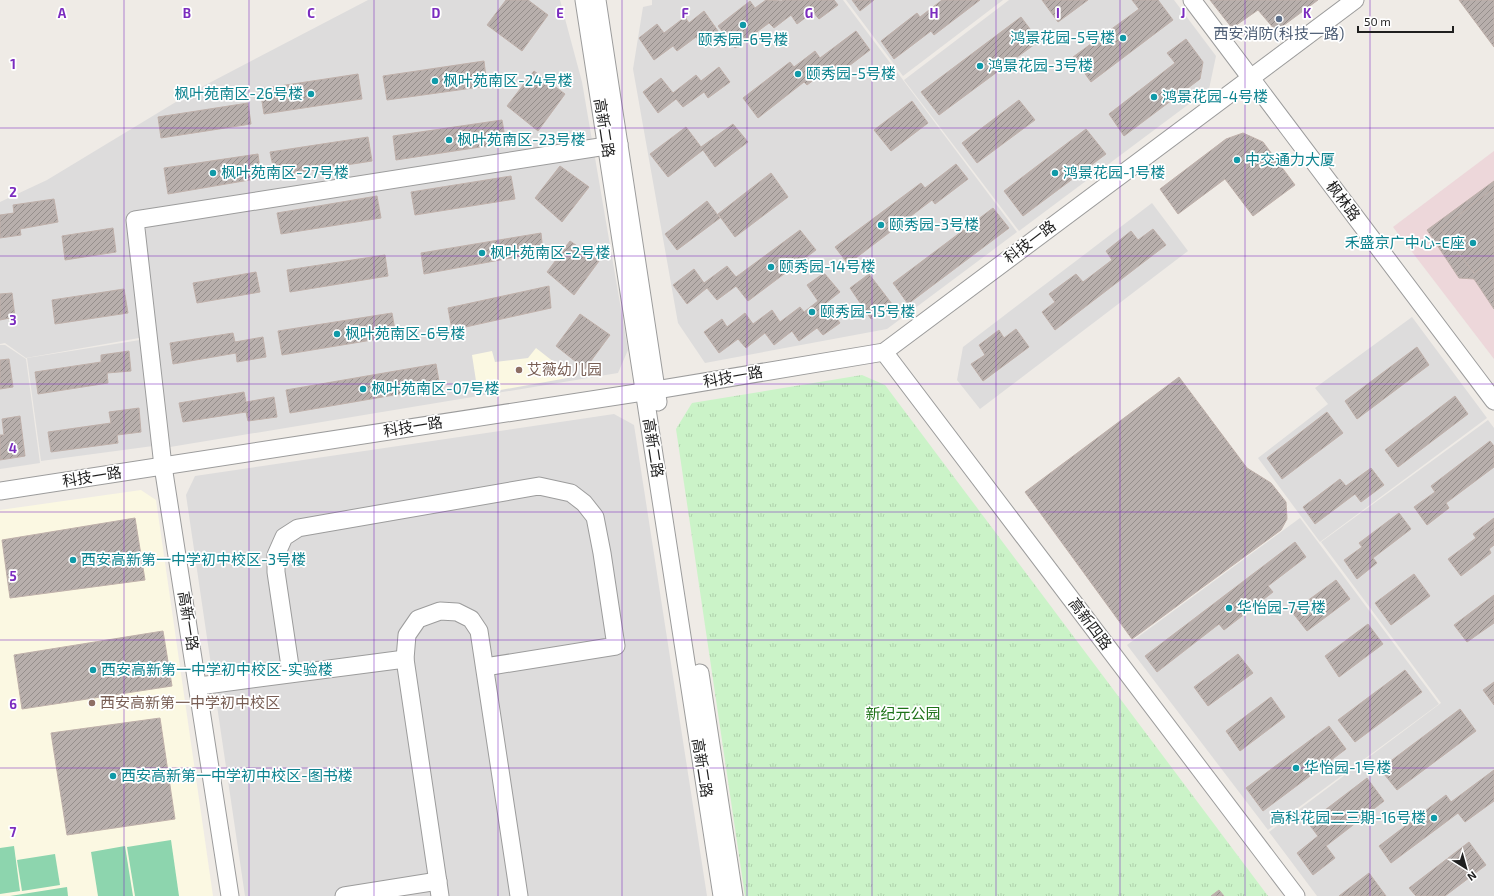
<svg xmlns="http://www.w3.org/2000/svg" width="1494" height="896" font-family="'Exo 2','Noto Sans SC',sans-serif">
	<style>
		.residential { fill: #dddcdc }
		.commercial { fill: #edd7da }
		.education { fill: #fbf8e2 }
		.park { fill: url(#park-tufts) }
		.pitch { fill: #8dd5ae }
		.building { fill: url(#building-hatch); stroke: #bfb0aa }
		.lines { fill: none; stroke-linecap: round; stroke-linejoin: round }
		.minor-casing { stroke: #9c9c9c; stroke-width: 19 }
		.minor { stroke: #fff; stroke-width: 17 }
		.grid { fill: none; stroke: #7b2cbf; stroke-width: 1; stroke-opacity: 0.55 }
		.service-dot { fill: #5c6f8a; stroke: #fff; stroke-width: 1.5 }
		.culture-dot { fill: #0f9aa8; stroke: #fff; stroke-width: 1.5 }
		.education-dot { fill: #8d6e63; stroke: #fff; stroke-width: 1.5 }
		.labels { text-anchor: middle; stroke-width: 3.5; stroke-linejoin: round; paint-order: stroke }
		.service-label { font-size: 15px; fill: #4e5e75; stroke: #fff }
		.culture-label { font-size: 15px; fill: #0d838f; stroke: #fff; text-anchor: start }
		.street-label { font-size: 15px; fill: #1f1f1f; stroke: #fff }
		.education-label { font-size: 15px; fill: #785e54; stroke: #fff; text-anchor: start }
		.park-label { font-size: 15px; fill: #1e7218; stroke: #fff }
		.grid-label { font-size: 13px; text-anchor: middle; font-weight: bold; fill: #7b2cbf; stroke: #fff; stroke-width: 3.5; stroke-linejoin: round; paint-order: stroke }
	</style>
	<defs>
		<pattern id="park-tufts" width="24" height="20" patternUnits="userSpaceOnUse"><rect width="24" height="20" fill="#cbf3c8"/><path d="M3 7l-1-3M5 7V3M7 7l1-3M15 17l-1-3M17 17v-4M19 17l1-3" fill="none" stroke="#aed0ab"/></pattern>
		<pattern id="building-hatch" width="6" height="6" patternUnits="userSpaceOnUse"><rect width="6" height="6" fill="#b8afac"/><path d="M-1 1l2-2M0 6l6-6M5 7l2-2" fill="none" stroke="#958e8b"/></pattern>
	</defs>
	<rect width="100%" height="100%" fill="#efebe6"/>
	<g class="residential">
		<polygon points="368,0 560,0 582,82 628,350 618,373 170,447 156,335 26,358 5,343 0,344 0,202 47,180 194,91"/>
		<polygon points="652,0 843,0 1017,232 887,329 705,363 678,323 633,69 643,7 652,5"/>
		<polygon points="846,0 1003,0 903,76"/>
		<polygon points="1009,0 1174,0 1216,56 1209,89 1019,231 904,80"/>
		<polygon points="1152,203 1188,251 980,409 957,380 963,347"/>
		<polygon points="1412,317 1487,418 1320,542 1258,458 1328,404 1315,388"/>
		<polygon points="140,340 153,446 41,461 27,358"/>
		<polygon points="0,345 5,345 26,359 40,463 0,469"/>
		<polygon points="614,414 634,425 707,896 245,896 186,495 195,476"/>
		<polygon points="1488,420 1494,428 1494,896 1317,896 1269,832 1441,703 1321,542"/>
		<polygon points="1300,518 1439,704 1268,830 1127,645"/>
	</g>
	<polygon class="commercial" points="1494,151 1494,359 1393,227"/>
	<g class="education">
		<polygon points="536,348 573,377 478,394 472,355 492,351 495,362 528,358"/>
		<polygon points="141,490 156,500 213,896 0,896 0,510"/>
	</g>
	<polygon class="park" points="862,375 885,385 1268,896 745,896 676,429 692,403"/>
	<g class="pitch">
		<polygon points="171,840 179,896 135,896 127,847"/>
		<polygon points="14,846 20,891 0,894 0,848"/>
		<polygon points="125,846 133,896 98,896 91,852"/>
		<polygon points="55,854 60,885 22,891 17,860"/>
		<polygon points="67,887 68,896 10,896"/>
	</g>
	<g class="building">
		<polygon points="506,0 528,0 548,15 522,51 487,25"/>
		<polygon points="766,0 782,1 783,0 834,0 838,5 819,19 813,12 797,24 791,15 774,28 769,23 735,48 718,26 750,1 755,8"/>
		<polygon points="852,0 874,0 860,11"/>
		<polygon points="942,0 980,0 934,35 931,31 894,59 881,41 917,13 920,17"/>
		<polygon points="1042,0 1088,0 1058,22"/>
		<polygon points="1132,0 1158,0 1173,20 1091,82 1073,57 1139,9"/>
		<polygon points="1210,0 1318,0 1276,31 1258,10 1232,28"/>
		<polygon points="1459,0 1494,0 1494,47"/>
		<polygon points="704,11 718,31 701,43 696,37 677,51 673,46 654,60 639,38 657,24 664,33 685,17 689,23"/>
		<polygon points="1021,17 1039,41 939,115 921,92"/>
		<polygon points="856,31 870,50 833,78 827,70 807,85 804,82 758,118 743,98 790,62 794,67 815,51 820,58"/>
		<polygon points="1186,39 1203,62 1200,79 1124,136 1109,114 1175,63 1167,53"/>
		<polygon points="484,61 487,86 387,100 383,76"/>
		<polygon points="719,67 730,82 708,98 704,92 683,107 676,99 658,113 643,92 661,78 673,93 696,75 701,81"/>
		<polygon points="534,71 565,94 538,131 507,106"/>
		<polygon points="358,74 362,99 264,114 260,89"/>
		<polygon points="1019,100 1035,120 977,163 962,143"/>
		<polygon points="912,101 928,123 891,151 874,130"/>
		<polygon points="248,103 251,124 161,138 158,117"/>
		<polygon points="502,120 506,143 396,160 393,136"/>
		<polygon points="733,124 748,142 715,167 703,150 668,177 650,154 686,127 701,147"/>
		<polygon points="1086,129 1106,154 1023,216 1004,191"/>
		<polygon points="1243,133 1263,142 1295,185 1253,216 1225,179 1178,214 1160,189 1226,139"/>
		<polygon points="368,137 372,161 275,176 270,152"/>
		<polygon points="258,154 261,178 168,194 164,168"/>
		<polygon points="956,164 968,179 935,204 932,200 848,264 835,247 921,183 925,188"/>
		<polygon points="560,166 589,187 562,222 535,198"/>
		<polygon points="771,173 788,197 735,237 718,214"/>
		<polygon points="511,176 515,199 415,215 411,192"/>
		<polygon points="1494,181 1494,309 1474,279 1459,278 1427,230"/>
		<polygon points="1494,188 1494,258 1474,273 1440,229"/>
		<polygon points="377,196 381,218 281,234 277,213"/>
		<polygon points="54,199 58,222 20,229 21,235 0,238 0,215 14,213 13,205"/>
		<polygon points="707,201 720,218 677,250 665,234"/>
		<polygon points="993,208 1009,228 908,304 893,283"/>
		<polygon points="113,228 116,252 65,260 62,236"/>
		<polygon points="1153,229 1166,245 1055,330 1042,312 1055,302 1049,294 1076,274 1083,282 1112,260 1106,251 1131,231 1138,240"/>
		<polygon points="800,230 816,250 748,301 736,286 717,300 707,288 687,304 673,285 694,269 704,283 727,266 736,277"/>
		<polygon points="541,233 543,252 424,274 421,253"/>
		<polygon points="570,241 599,261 574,295 547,272"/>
		<polygon points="385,255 388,276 290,292 287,270"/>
		<polygon points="256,272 260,292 197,303 193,283"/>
		<polygon points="824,273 840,292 826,303 840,323 823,335 817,328 799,341 792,331 774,345 765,333 746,348 738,339 719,353 704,332 722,319 727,327 745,313 753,324 772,310 780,322 800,307 804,312 818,301 807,285"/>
		<polygon points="869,274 892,304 871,319 850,288"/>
		<polygon points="549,286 551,308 452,330 448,308"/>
		<polygon points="124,289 128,313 55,324 52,300"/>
		<polygon points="12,293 15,317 0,320 0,294"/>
		<polygon points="392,313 396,336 282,355 278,331"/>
		<polygon points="580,314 610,335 585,369 556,346"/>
		<polygon points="1016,329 1029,347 983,381 971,364 985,355 979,345 999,330 1004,338"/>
		<polygon points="233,333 235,342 263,337 266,357 237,362 236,353 173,364 170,343"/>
		<polygon points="1417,347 1429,365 1357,419 1345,401"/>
		<polygon points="129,351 131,371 107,373 108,383 38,394 35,372 101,362 101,355"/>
		<polygon points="9,359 13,387 0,389 0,360"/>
		<polygon points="436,364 440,387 290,413 286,390"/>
		<polygon points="1179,377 1247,468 1271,483 1286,502 1287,519 1281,530 1132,639 1025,492"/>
		<polygon points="244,392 246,402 274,397 277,417 248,421 246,412 183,422 179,403"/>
		<polygon points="1455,396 1468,414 1398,467 1385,450"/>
		<polygon points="139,408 141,432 117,435 118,443 51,452 48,432 111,423 109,412"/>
		<polygon points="1327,412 1343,433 1282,479 1267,458"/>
		<polygon points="20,416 25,456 0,460 0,435 4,435 2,419"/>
		<polygon points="1490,441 1494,446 1494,467 1446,503 1449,508 1427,525 1414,507 1435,492 1431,486"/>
		<polygon points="1371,468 1384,485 1361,502 1355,494 1315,524 1303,507 1340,479 1346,486"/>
		<polygon points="1399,513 1411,529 1373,558 1377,563 1357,579 1344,560 1362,547 1359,543"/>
		<polygon points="135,518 145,580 10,598 2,540"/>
		<polygon points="1494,518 1494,545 1489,549 1491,553 1461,576 1448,559 1476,538 1473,534"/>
		<polygon points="1295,542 1306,557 1268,586 1273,592 1224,630 1219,624 1157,672 1145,656"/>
		<polygon points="1414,574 1430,596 1391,625 1375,603"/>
		<polygon points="1336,580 1350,599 1307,631 1292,612"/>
		<polygon points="1494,595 1494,623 1467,642 1454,625"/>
		<polygon points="1368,624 1383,644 1339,677 1325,656"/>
		<polygon points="163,631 172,686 22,709 14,655"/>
		<polygon points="1238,654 1253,673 1208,706 1194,687"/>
		<polygon points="1405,670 1422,692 1355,742 1338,720"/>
		<polygon points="1494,682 1494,705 1483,690"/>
		<polygon points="1271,697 1285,717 1240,751 1226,731"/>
		<polygon points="1460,709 1476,731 1397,790 1380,769"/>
		<polygon points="160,718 175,819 67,835 51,733"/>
		<polygon points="1329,726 1346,749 1263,811 1246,788"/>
		<polygon points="1494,770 1494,801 1465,822 1458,813 1391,863 1379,846 1446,795 1451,802"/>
		<polygon points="1367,778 1384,801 1326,846 1335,858 1313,875 1297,853 1318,836 1308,823"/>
		<polygon points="1469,842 1486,865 1445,896 1416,896 1409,888"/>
		<polygon points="1369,873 1386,896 1339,896"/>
		<polygon points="1219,890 1224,896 1211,896"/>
	</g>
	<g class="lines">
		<defs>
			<g id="minor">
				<polyline points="584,0 722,896"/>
				<polyline points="597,0 658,402"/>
				<polyline points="1192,0 1494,401"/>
				<polyline points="884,352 1296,896"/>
				<polyline points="0,491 656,390 884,352 1355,0"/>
				<polyline points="291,673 276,572 276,555 284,537 298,528 539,486 571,493 584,503 595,517 602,553 616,646 485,667"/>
				<polyline points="700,673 734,896"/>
				<polyline points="199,686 405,659"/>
				<polyline points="230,896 163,466 135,220 619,144"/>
				<polyline points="344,896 438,881"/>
				<polyline points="440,896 405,659 407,635 418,619 440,611 457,612 471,619 479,631 519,896"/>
			</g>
		</defs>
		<use href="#minor" class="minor-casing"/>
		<use href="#minor" class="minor"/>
	</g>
	<path class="grid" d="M124 0V896M249 0V896M374 0V896M498 0V896M622 0V896M747 0V896M872 0V896M996 0V896M1120 0V896M1245 0V896M1370 0V896M0 128H1494M0 256H1494M0 384H1494M0 512H1494M0 640H1494M0 768H1494"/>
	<circle class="service-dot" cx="1279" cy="19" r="4"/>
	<g class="culture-dot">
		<circle cx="743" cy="25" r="4"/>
		<circle cx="1123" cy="38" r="4"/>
		<circle cx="980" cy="66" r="4"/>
		<circle cx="798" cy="74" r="4"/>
		<circle cx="435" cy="81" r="4"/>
		<circle cx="311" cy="94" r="4"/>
		<circle cx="1154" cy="97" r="4"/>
		<circle cx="449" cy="140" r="4"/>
		<circle cx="1237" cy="160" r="4"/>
		<circle cx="213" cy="173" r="4"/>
		<circle cx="1055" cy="173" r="4"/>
		<circle cx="881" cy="225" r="4"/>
		<circle cx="1473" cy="243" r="4"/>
		<circle cx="482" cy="253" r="4"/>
		<circle cx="771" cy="267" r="4"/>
		<circle cx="812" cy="312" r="4"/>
		<circle cx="337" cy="334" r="4"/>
		<circle cx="363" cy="389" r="4"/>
		<circle cx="73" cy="560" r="4"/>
		<circle cx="1229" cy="608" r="4"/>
		<circle cx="93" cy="670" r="4"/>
		<circle cx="1296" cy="768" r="4"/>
		<circle cx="113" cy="776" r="4"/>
		<circle cx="1434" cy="818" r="4"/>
	</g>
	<g class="education-dot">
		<circle cx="519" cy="370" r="4"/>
		<circle cx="92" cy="703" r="4"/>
	</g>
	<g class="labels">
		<g class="service-label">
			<text x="1279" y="39">西安消防(科技一路)</text>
		</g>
		<g class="culture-label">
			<text x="1115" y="43" text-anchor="end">鸿景花园-5号楼</text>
			<text x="743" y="45" text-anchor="middle">颐秀园-6号楼</text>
			<text x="988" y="71">鸿景花园-3号楼</text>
			<text x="806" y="79">颐秀园-5号楼</text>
			<text x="443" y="86">枫叶苑南区-24号楼</text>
			<text x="303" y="99" text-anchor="end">枫叶苑南区-26号楼</text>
			<text x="1162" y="102">鸿景花园-4号楼</text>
			<text x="457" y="145">枫叶苑南区-23号楼</text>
			<text x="1245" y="165">中交通力大厦</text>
			<text x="221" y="178">枫叶苑南区-27号楼</text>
			<text x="1063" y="178">鸿景花园-1号楼</text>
			<text x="889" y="230">颐秀园-3号楼</text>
			<text x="1465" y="248" text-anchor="end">禾盛京广中心-E座</text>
			<text x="490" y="258">枫叶苑南区-2号楼</text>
			<text x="779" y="272">颐秀园-14号楼</text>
			<text x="820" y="317">颐秀园-15号楼</text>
			<text x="345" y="339">枫叶苑南区-6号楼</text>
			<text x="371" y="394">枫叶苑南区-07号楼</text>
			<text x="81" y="565">西安高新第一中学初中校区-3号楼</text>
			<text x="1237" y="613">华怡园-7号楼</text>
			<text x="101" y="675">西安高新第一中学初中校区-实验楼</text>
			<text x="1304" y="773">华怡园-1号楼</text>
			<text x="121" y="781">西安高新第一中学初中校区-图书楼</text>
			<text x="1426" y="823" text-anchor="end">高科花园二三期-16号楼</text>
		</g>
		<g class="street-label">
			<text transform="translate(604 128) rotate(81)" y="5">高新二路</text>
			<text transform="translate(1343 201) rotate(53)" y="5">枫林路</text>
			<text transform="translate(1030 242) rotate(-37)" y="5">科技一路</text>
			<text transform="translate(733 377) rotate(-10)" y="5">科技一路</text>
			<text transform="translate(413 427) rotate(-9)" y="5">科技一路</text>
			<text transform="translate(653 448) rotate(81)" y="5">高新二路</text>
			<text transform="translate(92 477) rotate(-9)" y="5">科技一路</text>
			<text transform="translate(188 621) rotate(81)" y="5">高新一路</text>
			<text transform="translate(1090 624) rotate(53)" y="5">高新四路</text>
			<text transform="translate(702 768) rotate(81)" y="5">高新二路</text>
		</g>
		<g class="education-label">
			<text x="527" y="375">艾薇幼儿园</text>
			<text x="100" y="708">西安高新第一中学初中校区</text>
		</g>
		<g class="park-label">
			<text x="903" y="719">新纪元公园</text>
		</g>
	</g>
	<g class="grid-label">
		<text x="62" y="18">A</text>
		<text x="187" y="18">B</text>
		<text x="311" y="18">C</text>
		<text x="436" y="18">D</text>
		<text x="560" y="18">E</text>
		<text x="685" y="18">F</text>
		<text x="809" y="18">G</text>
		<text x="934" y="18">H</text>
		<text x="1058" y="18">I</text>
		<text x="1183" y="18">J</text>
		<text x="1307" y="18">K</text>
		<text x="13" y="69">1</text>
		<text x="13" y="197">2</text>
		<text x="13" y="325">3</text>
		<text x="13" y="453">4</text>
		<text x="13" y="581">5</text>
		<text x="13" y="709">6</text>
		<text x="13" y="837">7</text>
	</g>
	<g transform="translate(1466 868) rotate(143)" stroke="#ffffff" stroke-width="3" paint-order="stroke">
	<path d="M0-3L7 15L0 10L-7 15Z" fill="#1f1f1f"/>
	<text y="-6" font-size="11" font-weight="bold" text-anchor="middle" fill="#1f1f1f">N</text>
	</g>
	<path d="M1358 26v6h95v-6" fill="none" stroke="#1f1f1f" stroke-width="2"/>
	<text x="1364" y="26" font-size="12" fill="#1f1f1f" stroke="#ffffff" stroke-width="3" paint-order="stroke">50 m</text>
</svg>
